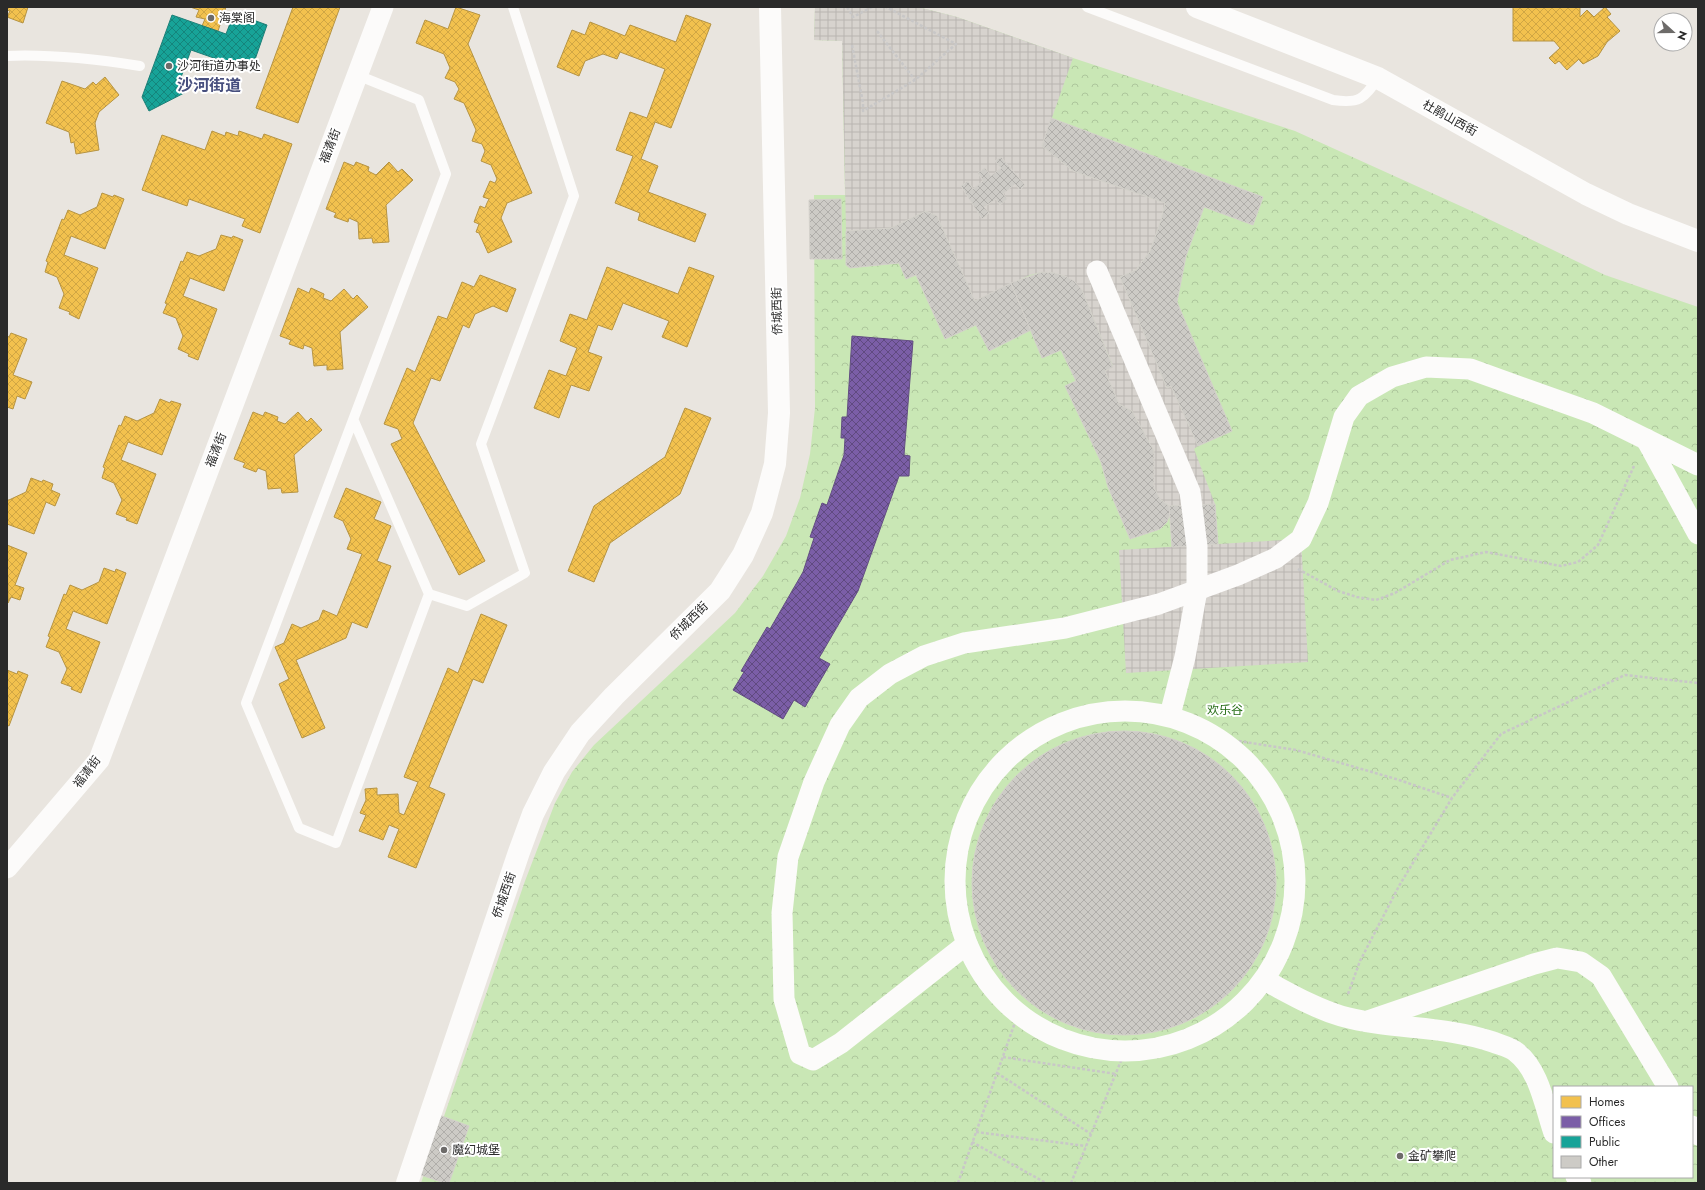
<svg xmlns="http://www.w3.org/2000/svg" width="1705" height="1190" font-family="Jost,'Noto Sans SC',sans-serif">
	<style>
		.forest { fill: url(#forest-crowns); fill-rule: evenodd }
		.plaza { fill: url(#plaza-grid) }
		.homes { fill: url(#homes-cross-hatch); stroke: #b69443 }
		.offices { fill: url(#offices-cross-hatch); stroke: #634e82 }
		.public { fill: url(#public-cross-hatch); stroke: #1d7f77 }
		.building { fill: url(#building-cross-hatch); stroke: #d4d1cb }
		.lines { fill: none; stroke-linecap: round; stroke-linejoin: round }
		.path { stroke: #c8c7c7; stroke-width: 2.5; stroke-dasharray: 3 2; stroke-linecap: butt }
		.lane { stroke: #fcfbfa; stroke-width: 10 }
		.street { stroke: #fcfbfa; stroke-width: 21 }
		.secondary { stroke: #fcfbfa; stroke-width: 22 }
		.poi-dot { fill: #6d6b69; stroke: #fff; stroke-width: 1.5 }
		.labels { text-anchor: middle; stroke-width: 4; stroke-linejoin: round; paint-order: stroke }
		.poi-label { font-size: 12px; fill: #2a2a2a; stroke: #fff; text-anchor: start }
		.street-label { font-size: 12px; fill: #2a2a2a; stroke: #fff }
		.park-label { font-size: 12px; fill: #246c14; stroke: #fff }
		.district-label { font-size: 16px; font-weight: bold; fill: #474f7e; stroke: #fff }
	</style>
	<defs>
		<pattern id="forest-crowns" width="20" height="18" patternUnits="userSpaceOnUse"><rect width="20" height="18" fill="#c9e7b5"/><path d="M2 6a3 3 0 1 1 6 0M12 15a3 3 0 1 1 6 0" fill="none" stroke="#adc69c"/></pattern>
		<pattern id="plaza-grid" width="8" height="8" patternUnits="userSpaceOnUse"><rect width="8" height="8" fill="#d7d3ce"/><path d="M0 4h8M4 0v8" fill="none" stroke="#b9b5b1"/></pattern>
		<pattern id="homes-cross-hatch" width="8" height="8" patternUnits="userSpaceOnUse"><rect width="8" height="8" fill="#f2c14e"/><path d="M0 0l8 8M0 8l8-8" fill="none" stroke="#d0a644"/></pattern>
		<pattern id="offices-cross-hatch" width="8" height="8" patternUnits="userSpaceOnUse"><rect width="8" height="8" fill="#7b5ea7"/><path d="M0 0l8 8M0 8l8-8" fill="none" stroke="#604a80"/></pattern>
		<pattern id="public-cross-hatch" width="8" height="8" patternUnits="userSpaceOnUse"><rect width="8" height="8" fill="#17a398"/><path d="M0 0l8 8M0 8l8-8" fill="none" stroke="#15857c"/></pattern>
		<pattern id="building-cross-hatch" width="8" height="8" patternUnits="userSpaceOnUse"><rect width="8" height="8" fill="#cdcbc6"/><path d="M0 0l8 8M0 8l8-8" fill="none" stroke="#b0aeaa"/></pattern>
	</defs>
	<rect width="100%" height="100%" fill="#e9e5df"/>
	<path class="forest" d="M815 7H918L957 17 1073 58 1295 131 1476 213 1605 275 1698 307V1183H421L525 881 555 803 572 772 594 745 735 613 763 576 786 536 800 498 810 454 815 408 814 195H845L842 41 814 40ZM1554 1087H1692V1177H1554Z"/>
	<g class="plaza">
		<polygon points="815,7 918,7 957,17 1073,58 1042,146 1073,171 1165,203 1161,220 1150,251 1136,270 1120,277 1167,388 1171,386 1198,446 1194,449 1215,504 1169,506 1160,499 1154,488 1154,451 1132,411 1119,404 1105,371 1113,366 1082,290 1065,276 1054,273 1042,272 1030,275 975,301 937,216 926,211 891,228 846,231 842,41 814,40"/>
		<polygon points="1301,539 1308,662 1126,673 1119,550"/>
	</g>
	<g class="homes">
		<polygon points="7,7 28,7 23,23 7,17 10,11 7,10"/>
		<polygon points="190,7 226,7 218,31 202,26 205,19 196,17 199,10"/>
		<polygon points="293,7 340,7 298,123 256,108"/>
		<polygon points="456,7 480,15 468,44 532,193 507,203 501,218 512,242 488,253 479,233 476,232 479,224 474,222 480,206 485,208 487,203 489,199 483,197 490,181 495,183 497,179 491,165 481,161 485,151 482,144 472,141 476,130 464,103 454,99 459,89 455,82 445,78 450,68 444,54 416,43 425,20 448,29"/>
		<polygon points="1513,7 1580,7 1580,17 1587,10 1594,17 1605,7 1611,14 1607,17 1620,31 1607,42 1598,56 1583,64 1580,61 1579,59 1567,70 1559,61 1555,64 1549,58 1560,48 1554,41 1513,41"/>
		<polygon points="686,15 711,24 671,128 655,122 641,159 658,166 648,192 706,214 695,242 638,220 640,213 615,203 633,156 616,150 630,112 647,118 665,69 620,52 617,59 603,54 585,61 579,76 557,67 572,30 585,35 590,22 625,36 630,25 676,42"/>
		<polygon points="105,77 119,95 99,112 95,123 99,150 76,154 74,142 71,143 69,132 46,123 62,81 85,89 93,82 96,85"/>
		<polygon points="212,131 225,136 226,132 238,136 239,131 262,139 264,134 292,144 260,233 242,226 245,219 189,199 187,206 142,190 162,135 205,150"/>
		<polygon points="344,162 354,166 356,162 369,167 368,171 376,175 389,162 398,172 402,169 413,180 386,205 389,242 373,243 372,238 359,239 358,222 349,218 348,222 334,217 336,213 326,209"/>
		<polygon points="102,193 113,197 114,195 124,199 105,249 71,236 64,255 98,268 79,319 69,314 70,312 59,308 64,294 57,277 45,272 48,262 46,261 62,219 64,220 68,210 80,215 97,207"/>
		<polygon points="221,235 232,238 233,236 243,240 224,291 190,278 183,296 217,309 198,360 188,356 189,354 178,349 183,336 176,318 163,313 167,304 165,303 181,261 183,262 187,252 199,256 216,249"/>
		<polygon points="607,267 678,294 689,267 714,276 687,347 662,337 669,321 623,303 612,330 598,325 588,352 602,357 589,391 571,385 559,418 534,408 549,370 566,376 577,348 560,341 570,314 587,320"/>
		<polygon points="480,275 516,289 507,312 493,306 475,314 469,328 463,325 440,381 431,378 413,423 485,561 459,575 391,444 402,439 398,429 384,424 407,368 415,372 438,316 447,319 462,282 474,287"/>
		<polygon points="298,288 309,293 311,288 324,294 323,298 331,301 344,289 353,299 357,295 368,307 340,332 343,369 327,370 327,365 314,366 312,348 304,345 303,349 289,344 291,340 280,336"/>
		<polygon points="11,333 27,339 13,375 32,382 25,399 17,396 13,409 7,407 7,336 9,337"/>
		<polygon points="160,399 170,403 171,401 181,404 162,455 128,442 121,460 156,474 137,524 126,520 127,518 116,514 122,500 114,483 102,478 105,468 103,467 119,425 121,426 125,416 137,421 154,413"/>
		<polygon points="685,408 711,418 680,494 610,543 594,582 568,571 594,506 665,457"/>
		<polygon points="253,412 263,416 265,412 278,417 277,421 285,424 298,412 307,422 311,418 322,430 294,455 298,492 282,493 281,488 268,489 266,471 258,468 256,472 243,467 245,463 234,459"/>
		<polygon points="31,478 42,482 43,480 53,484 51,490 60,494 55,506 46,502 34,534 7,524 7,500 9,500 26,492"/>
		<polygon points="346,488 381,502 374,519 391,526 377,561 391,566 367,628 352,622 346,638 296,660 325,728 302,738 279,684 289,679 275,647 284,643 292,624 301,628 319,620 323,610 337,616 362,554 347,549 351,539 343,521 334,517"/>
		<polygon points="7,545 27,553 15,585 24,588 20,600 11,597 8,603"/>
		<polygon points="104,568 115,572 116,569 126,573 107,624 73,611 66,629 100,642 81,693 71,689 72,687 61,683 67,669 59,652 46,647 50,637 48,636 64,594 66,595 70,585 82,590 99,582"/>
		<polygon points="481,614 507,625 483,683 473,679 429,787 445,794 416,868 388,857 399,829 389,825 383,840 359,831 366,815 360,813 366,800 365,789 377,788 377,795 398,794 399,813 404,815 418,782 404,777 448,668 458,673"/>
		<polygon points="7,670 17,674 18,671 28,675 9,726 7,725"/>
	</g>
	<polygon class="offices" points="852,336 913,341 904,455 910,456 909,476 899,476 858,591 819,658 830,664 805,707 794,700 783,719 733,690 744,672 741,671 767,627 770,629 803,572 814,538 810,537 822,503 827,505 844,455 845,438 841,438 842,417 847,417"/>
	<polygon class="public" points="234,13 267,25 251,71 191,50 180,80 186,92 149,111 142,97 172,15 226,34"/>
	<g class="building">
		<polygon points="1051,118 1263,197 1253,225 1204,207 1186,256 1177,302 1232,431 1198,446 1171,386 1167,388 1120,277 1136,270 1150,251 1161,220 1165,203 1073,171 1042,146"/>
		<polygon points="1001,157 1025,185 1020,190 1015,184 1003,194 1007,199 1000,205 996,199 984,207 989,213 982,219 961,186 968,181 973,189 983,181 978,173 985,168 991,176 1001,168 995,161"/>
		<polygon points="841,199 842,259 810,259 809,200"/>
		<polygon points="926,211 937,216 975,301 1011,283 1031,330 989,351 976,325 945,339 916,275 906,279 899,263 850,268 846,265 846,231 891,228"/>
		<polygon points="1042,272 1054,273 1065,276 1074,281 1082,290 1113,367 1105,371 1119,404 1132,411 1154,451 1154,488 1160,499 1169,506 1170,514 1167,522 1160,529 1130,539 1108,487 1101,462 1065,386 1076,381 1061,350 1042,358 1011,283"/>
		<polygon points="1215,504 1218,544 1172,547 1169,506"/>
		<circle cx="1124" cy="883" r="152"/>
		<polygon points="439,1115 469,1126 449,1183 444,1183 418,1174"/>
	</g>
	<g class="lines">
		<g class="path">
			<polyline points="847,7 853,17 872,7"/>
			<polyline points="877,31 915,80"/>
			<polyline points="852,45 863,103 863,111 915,80 956,44 886,7"/>
			<polyline points="1298,569 1338,591 1357,597 1376,600 1395,593 1450,560 1486,552 1561,566 1578,562 1598,545 1634,466"/>
			<polyline points="1219,738 1296,750 1396,779 1452,798"/>
			<polyline points="1348,994 1360,961 1399,886 1452,798 1501,734 1625,675 1698,683"/>
			<polyline points="1003,1057 1116,1074"/>
			<polyline points="997,1073 1091,1134"/>
			<polyline points="976,1132 1086,1146"/>
			<polyline points="972,1142 1046,1183"/>
			<polyline points="958,1183 1018,1014"/>
			<polyline points="1071,1183 1125,1051"/>
		</g>
		<g class="lane">
			<path d="M1087 7 1333 100C1359 104 1364 99 1378 78"/>
			<path d="M7 56C52 54 95 59 140 66"/>
			<polyline points="354,421 429,594 336,843 299,828 246,703 446,174 419,100 357,75"/>
			<polyline points="429,594 467,606 525,573 481,444 574,196 513,7"/>
		</g>
		<g class="street">
			<polyline points="1097,271 1190,492 1197,546 1197,590 1185,657 1170,715"/>
			<polyline points="1646,439 1698,534"/>
			<circle cx="1125" cy="881" r="170"/>
			<polyline points="7,868 99,760 383,7"/>
			<polyline points="967,944 841,1043 813,1060 800,1054 784,999 782,913 788,857 814,782 840,725 859,698 890,674 924,656 964,643 1065,628 1159,604 1238,575 1276,558 1301,539 1318,503 1344,417 1359,396 1392,377 1426,367 1470,369 1593,413 1698,465"/>
			<path d="M1264 980C1289 993 1314 1008 1341 1016 1391 1030 1444 1025 1493 1042 1500 1045 1510 1047 1516 1052 1539 1069 1545 1107 1554 1133"/>
			<polyline points="1368,1021 1534,964 1557,958 1581,962 1601,976 1668,1087"/>
			<polyline points="1692,1126 1698,1135"/>
			<polyline points="1576,1177 1581,1183"/>
		</g>
		<g class="secondary">
			<polyline points="1197,7 1378,78 1586,194 1628,214 1698,241"/>
			<polyline points="407,1183 519,852 533,814 554,772 580,733 614,696 720,591 743,555 762,513 775,464 779,413 770,7"/>
		</g>
	</g>
	<g class="poi-dot">
		<circle cx="211" cy="18" r="4"/>
		<circle cx="169" cy="66" r="4"/>
		<circle cx="444" cy="1150" r="4"/>
		<circle cx="1400" cy="1156" r="4"/>
	</g>
	<g class="labels">
		<g class="poi-label">
			<text x="219" y="22">海棠阁</text>
			<text x="177" y="70">沙河街道办事处</text>
			<text x="452" y="1154">魔幻城堡</text>
			<text x="1408" y="1160">金矿攀爬</text>
		</g>
		<g class="street-label">
			<text transform="translate(1450 118) rotate(29)" y="4">杜鹃山西街</text>
			<text transform="translate(330 146) rotate(-69)" y="4">福清街</text>
			<text transform="translate(777 311) rotate(-91)" y="4">侨城西街</text>
			<text transform="translate(216 450) rotate(-69)" y="4">福清街</text>
			<text transform="translate(689 621) rotate(-45)" y="4">侨城西街</text>
			<text transform="translate(87 772) rotate(-53)" y="4">福清街</text>
			<text transform="translate(504 895) rotate(-71)" y="4">侨城西街</text>
		</g>
		<g class="park-label">
			<text x="1225" y="714">欢乐谷</text>
		</g>
		<g class="district-label">
			<text x="209" y="91">沙河街道</text>
		</g>
	</g>
	<rect width="1705" height="1190" fill="none" stroke="#2a2a2a" stroke-width="16"/>
	<rect x="1553" y="1086" width="140" height="92" fill="#ffffff" stroke="#aaaaaa"/>
	<rect x="1561" y="1096" width="20" height="12" fill="#f2c14e" stroke="#aaaaaa"/>
	<text x="1589" y="1106" font-size="12" fill="#2a2a2a">Homes</text>
	<rect x="1561" y="1116" width="20" height="12" fill="#7b5ea7" stroke="#aaaaaa"/>
	<text x="1589" y="1126" font-size="12" fill="#2a2a2a">Offices</text>
	<rect x="1561" y="1136" width="20" height="12" fill="#17a398" stroke="#aaaaaa"/>
	<text x="1589" y="1146" font-size="12" fill="#2a2a2a">Public</text>
	<rect x="1561" y="1156" width="20" height="12" fill="#cdcbc6" stroke="#aaaaaa"/>
	<text x="1589" y="1166" font-size="12" fill="#2a2a2a">Other</text>
	<g transform="translate(1673 32) rotate(111)"><circle r="19" fill="#ffffff" stroke="#aaaaaa"/>
	<path d="M0-3L7 15L0 10L-7 15Z" fill="#6d6b69"/>
	<text y="-6" font-size="11" font-weight="bold" text-anchor="middle" fill="#2a2a2a">N</text>
	</g>
</svg>
